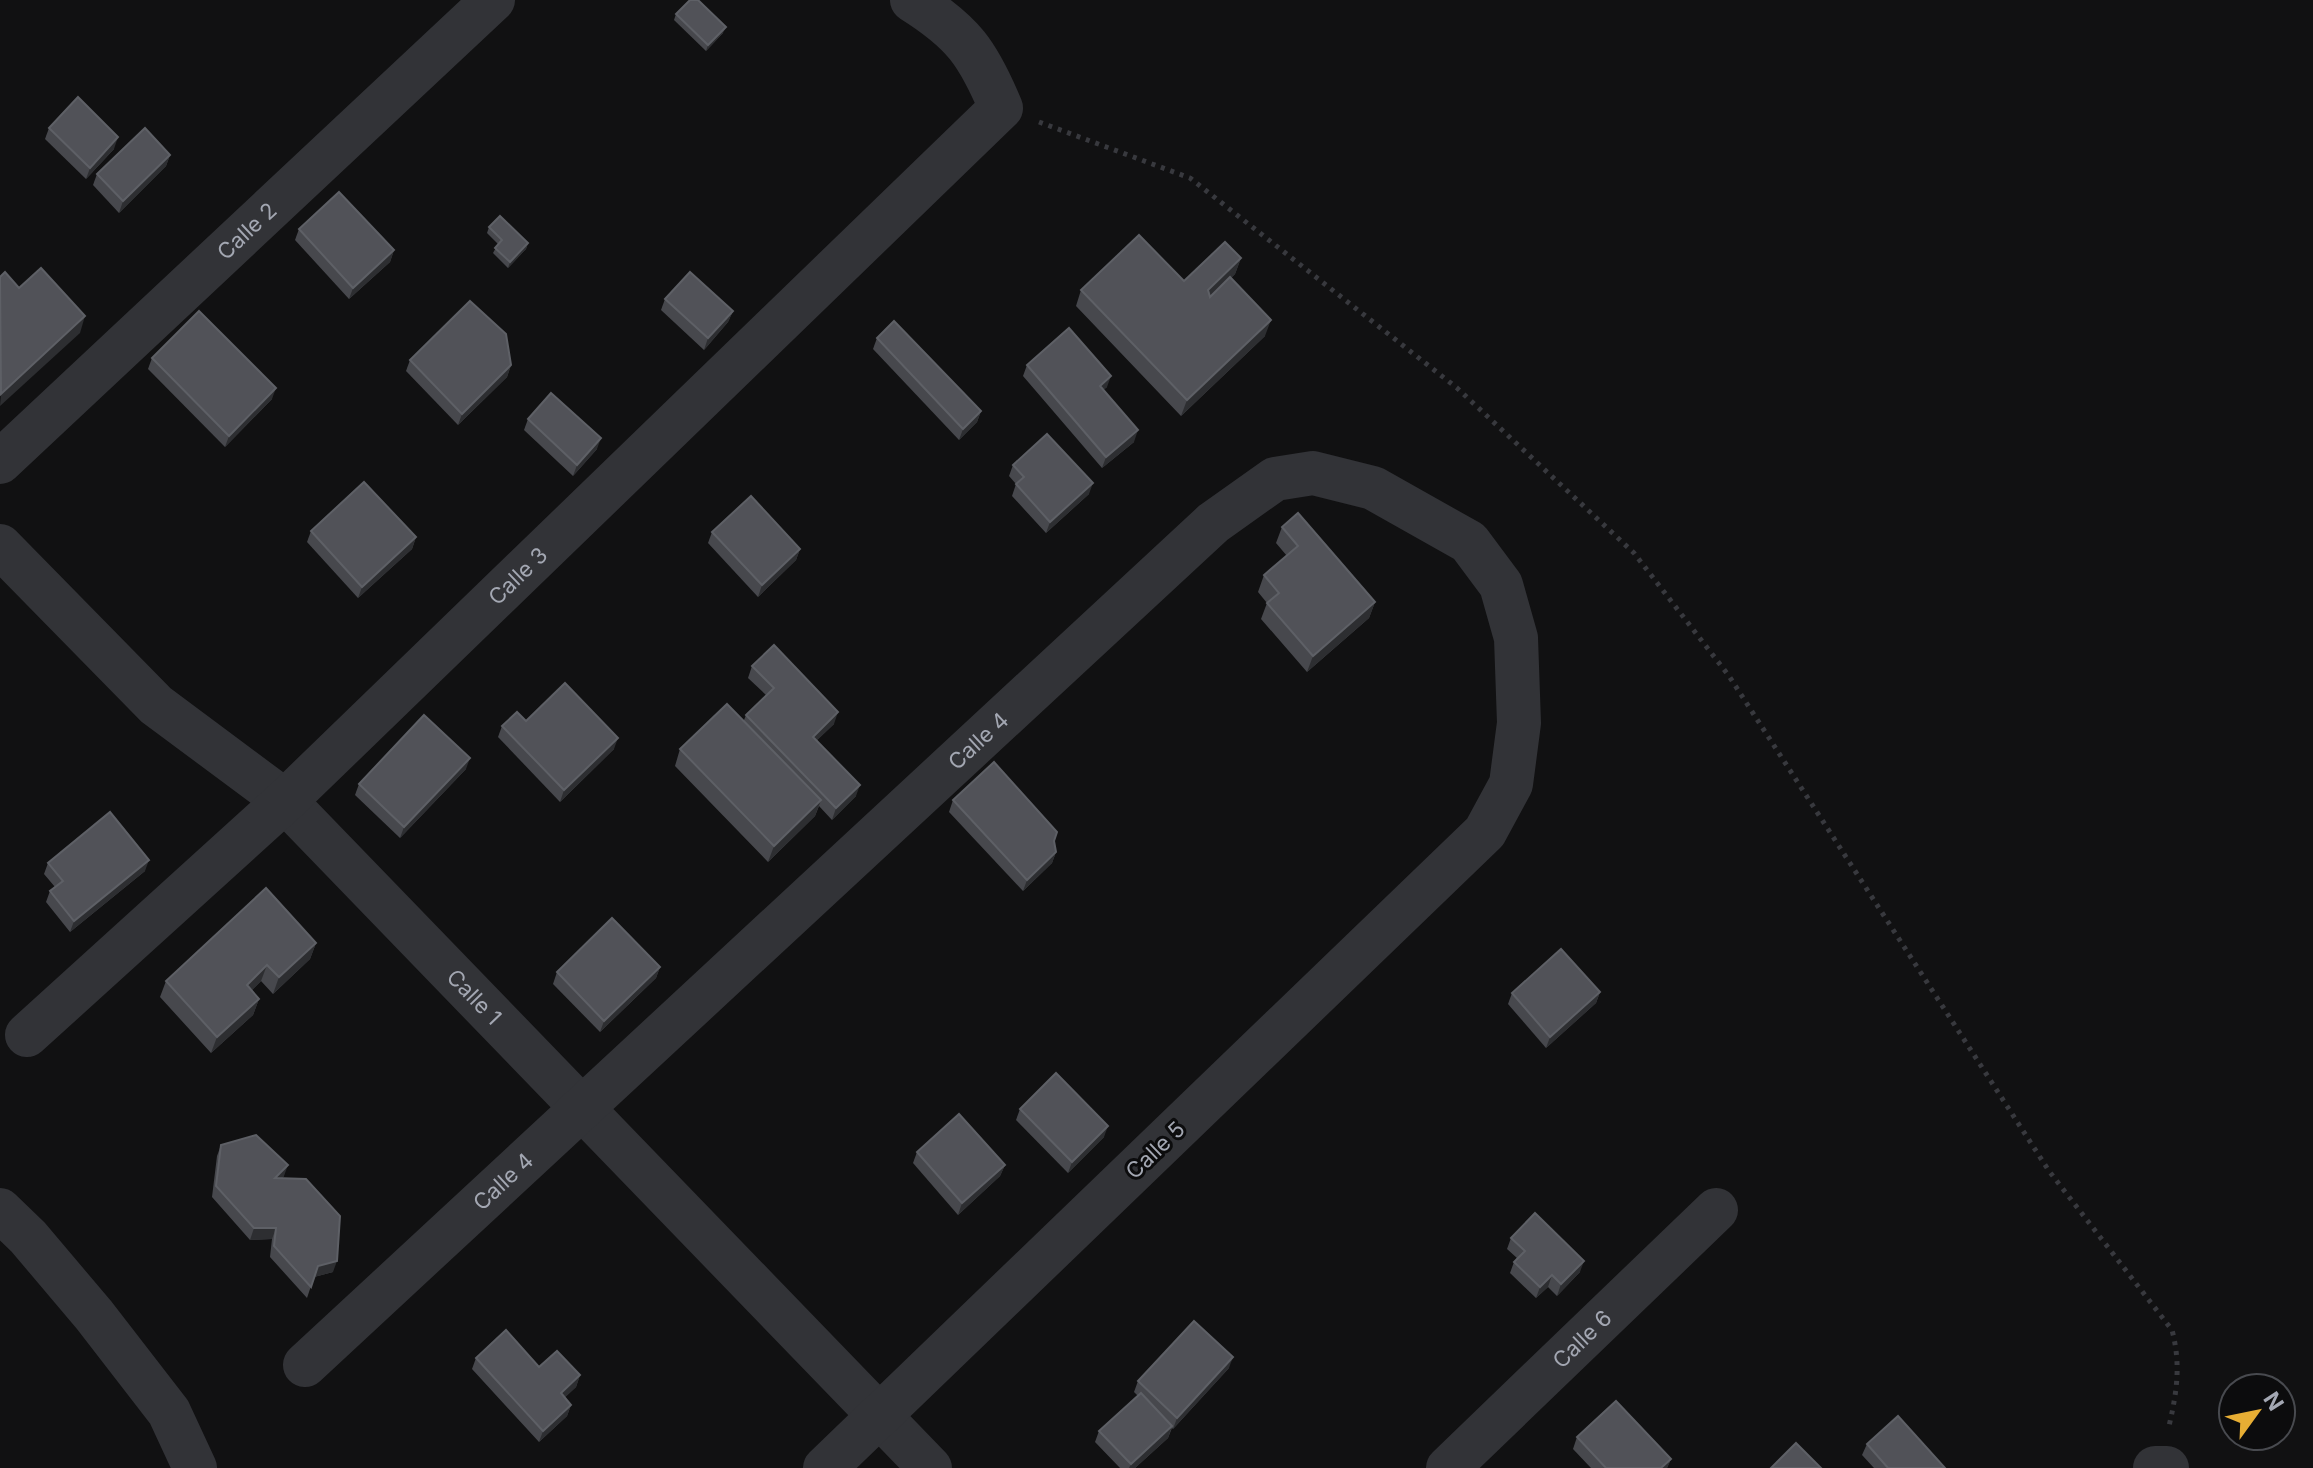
<svg xmlns="http://www.w3.org/2000/svg" width="2313" height="1468" font-family="Inter,sans-serif">
	<style>
		.lines { fill: none; stroke-linecap: round; stroke-linejoin: round }
		.path { stroke: #38393e; stroke-width: 5; stroke-dasharray: 4 6; stroke-linecap: butt }
		.street { stroke: #323337; stroke-width: 44 }
		.wall { fill: #47484d }
		.shaded-wall { fill: #2d2e31 }
		.building { fill: #515258; stroke: #5e6066; stroke-width: 2 }
		.labels { text-anchor: middle; stroke-width: 6; stroke-linejoin: round; paint-order: stroke }
		.street-label { font-size: 22px; fill: #a3a7b2; stroke: #0c0c0d }
	</style>
	<rect width="100%" height="100%" fill="#111112"/>
	<g class="lines">
		<path class="path" d="M1039 122 1190 178 1457 388 1634 553 1729 676 2049 1171 2172 1330C2181 1364 2177 1392 2169 1426"/>
		<g class="street">
			<path id="s1" d="M0 462 493 0"/>
			<path id="s2" d="M0 546 156 705 285 801 930 1468"/>
			<path id="s3" d="M27 1035 285 801 1001 108C978 53 963 32 912 0"/>
			<polyline points="0,1210 28,1237 94,1315 169,1412 195,1468"/>
			<path id="s4" d="M305 1365 1213 523 1275 479 1313 473 1373 488 1469 542 1501 585 1516 638 1519 723 1511 784 1485 832 825 1468"/>
			<path id="s5" d="M1448 1468 1716 1210"/>
			<polyline points="2155,1468 2167,1468"/>
		</g>
	</g>
	<g class="wall">
		<polygon points="676,14 723,33 706,51 674,20"/>
		<polygon points="49,128 114,149 86,179 45,139"/>
		<polygon points="170,155 166,166 119,213 93,185 97,174"/>
		<polygon points="489,227 528,243 526,249 508,268 493,253 498,244 487,233"/>
		<polygon points="299,229 394,250 390,262 349,299 295,240"/>
		<polygon points="1241,258 1235,274 1231,278 1265,336 1181,416 1076,306 1081,290 1184,281"/>
		<polygon points="665,299 733,311 728,322 704,350 661,310"/>
		<polygon points="877,338 981,411 977,422 959,440 873,349"/>
		<polygon points="152,358 272,399 225,447 148,369"/>
		<polygon points="410,360 511,365 507,377 458,425 406,371"/>
		<polygon points="1027,365 1107,387 1103,390 1134,442 1102,468 1023,376"/>
		<polygon points="528,419 597,449 573,476 524,430"/>
		<polygon points="1013,465 1089,494 1046,533 1012,496 1016,484 1009,476"/>
		<polygon points="1282,527 1375,602 1369,618 1307,672 1261,619 1267,603 1258,592 1264,575 1287,556 1276,543"/>
		<polygon points="311,531 416,537 412,549 358,598 307,542"/>
		<polygon points="712,532 800,549 796,560 758,597 708,543"/>
		<polygon points="752,666 834,724 817,740 856,796 832,820 819,806 815,816 768,862 675,766 680,749 744,720 746,715 766,695 748,678"/>
		<polygon points="526,721 614,749 560,802 498,737 502,726"/>
		<polygon points="466,769 400,838 355,795 359,784"/>
		<polygon points="953,800 1054,841 1056,852 1052,863 1023,891 949,812"/>
		<polygon points="48,863 145,871 70,932 46,902 50,891 55,887 44,874"/>
		<polygon points="316,943 310,959 273,994 261,981 252,990 259,999 253,1015 211,1053 160,997 166,981"/>
		<polygon points="660,967 656,978 600,1032 553,984 557,972"/>
		<polygon points="1600,992 1596,1003 1546,1048 1508,1004 1512,993"/>
		<polygon points="1020,1109 1104,1137 1068,1173 1016,1120"/>
		<polygon points="221,1145 284,1176 282,1178 333,1272 314,1277 307,1298 270,1257 272,1239 250,1240 212,1197 217,1156"/>
		<polygon points="917,1152 1005,1165 1000,1176 958,1215 913,1163"/>
		<polygon points="1511,1238 1580,1272 1557,1296 1548,1287 1536,1298 1510,1273 1514,1262 1517,1258 1507,1249"/>
		<polygon points="476,1358 539,1367 580,1375 576,1387 564,1398 571,1405 567,1416 539,1442 472,1369"/>
		<polygon points="1229,1368 1173,1429 1172,1428 1168,1438 1135,1468 1120,1468 1095,1442 1099,1431 1138,1396 1134,1392 1138,1381"/>
		<polygon points="1577,1437 1671,1459 1667,1468 1591,1468 1573,1449"/>
		<polygon points="1867,1444 1945,1468 1874,1468 1862,1455"/>
	</g>
	<g class="shaded-wall">
		<polygon points="726,27 723,33 706,51 708,45"/>
		<polygon points="118,137 114,149 86,179 90,168"/>
		<polygon points="170,155 166,166 119,213 123,201"/>
		<polygon points="528,243 526,249 508,268 510,262"/>
		<polygon points="394,250 390,262 349,299 353,288"/>
		<polygon points="1241,258 1235,274 1202,306 1208,290"/>
		<polygon points="733,311 728,322 704,350 708,338"/>
		<polygon points="85,316 80,333 0,406 1,394"/>
		<polygon points="1271,320 1265,336 1181,416 1187,400"/>
		<polygon points="511,365 507,377 458,425 462,414"/>
		<polygon points="1111,376 1107,387 1096,397 1100,386"/>
		<polygon points="276,388 272,399 225,447 229,436"/>
		<polygon points="981,411 977,422 959,440 963,429"/>
		<polygon points="1138,430 1134,442 1102,468 1106,457"/>
		<polygon points="601,438 597,449 573,476 577,465"/>
		<polygon points="1093,483 1089,494 1046,533 1050,522"/>
		<polygon points="416,537 412,549 358,598 362,587"/>
		<polygon points="800,549 796,560 758,597 762,585"/>
		<polygon points="1375,602 1369,618 1307,672 1313,656"/>
		<polygon points="838,712 834,724 809,748 813,737"/>
		<polygon points="618,738 614,749 560,802 564,790"/>
		<polygon points="470,758 466,769 400,838 404,827"/>
		<polygon points="860,785 856,796 832,820 836,808"/>
		<polygon points="821,800 815,816 768,862 774,846"/>
		<polygon points="1056,852 1052,863 1023,891 1027,880"/>
		<polygon points="149,860 145,871 70,932 74,921"/>
		<polygon points="316,943 310,959 273,994 279,977"/>
		<polygon points="267,965 261,981 241,1001 247,985"/>
		<polygon points="660,967 656,978 600,1032 604,1021"/>
		<polygon points="1600,992 1596,1003 1546,1048 1550,1037"/>
		<polygon points="259,999 253,1015 211,1053 217,1037"/>
		<polygon points="1108,1126 1104,1137 1068,1173 1072,1162"/>
		<polygon points="288,1165 284,1176 271,1189 275,1178"/>
		<polygon points="1005,1165 1000,1176 958,1215 962,1203"/>
		<polygon points="254,1228 276,1228 272,1239 250,1240"/>
		<polygon points="337,1261 333,1272 314,1277 318,1266"/>
		<polygon points="1584,1261 1580,1272 1557,1296 1561,1284"/>
		<polygon points="1552,1275 1548,1287 1536,1298 1540,1287"/>
		<polygon points="1233,1357 1229,1368 1173,1429 1177,1418"/>
		<polygon points="580,1375 576,1387 557,1405 561,1393"/>
		<polygon points="571,1405 567,1416 539,1442 543,1431"/>
		<polygon points="1172,1426 1168,1438 1135,1468 1129,1468 1131,1464"/>
		<polygon points="1671,1459 1667,1468 1661,1468"/>
	</g>
	<g class="building">
		<polygon points="690,0 698,0 726,27 708,45 676,14"/>
		<polygon points="78,97 118,137 90,168 49,128"/>
		<polygon points="145,128 170,155 123,201 97,174"/>
		<polygon points="339,192 394,250 353,288 299,229"/>
		<polygon points="500,216 528,243 510,262 495,248 502,240 489,227"/>
		<polygon points="1139,235 1184,281 1225,242 1241,258 1208,290 1210,297 1230,277 1271,320 1187,400 1081,290"/>
		<polygon points="41,268 85,316 1,394 0,277 5,272 19,288"/>
		<polygon points="690,272 733,311 708,338 665,299"/>
		<polygon points="470,301 506,334 511,365 462,414 410,360"/>
		<polygon points="199,311 276,388 229,436 152,358"/>
		<polygon points="894,321 981,411 963,429 877,338"/>
		<polygon points="1069,328 1111,376 1100,386 1138,430 1106,457 1027,365"/>
		<polygon points="551,393 601,438 577,465 528,419"/>
		<polygon points="1047,434 1093,483 1050,522 1016,484 1024,477 1013,465"/>
		<polygon points="364,482 416,537 362,587 311,531"/>
		<polygon points="751,496 800,549 762,585 712,532"/>
		<polygon points="1298,513 1375,602 1313,656 1267,603 1279,593 1264,575 1298,546 1282,527"/>
		<polygon points="774,645 838,712 813,737 860,785 836,808 746,715 774,688 752,666"/>
		<polygon points="565,683 618,738 564,790 502,726 517,712 526,721"/>
		<polygon points="727,704 821,800 774,846 680,749"/>
		<polygon points="424,715 470,758 404,827 359,784"/>
		<polygon points="994,762 1057,832 1054,841 1056,852 1027,880 953,800"/>
		<polygon points="110,812 149,860 74,921 50,891 63,881 48,863"/>
		<polygon points="266,888 316,943 279,977 267,965 247,985 259,999 217,1037 166,981"/>
		<polygon points="612,918 660,967 604,1021 557,972"/>
		<polygon points="1561,949 1600,992 1550,1037 1512,993"/>
		<polygon points="1056,1073 1108,1126 1072,1162 1020,1109"/>
		<polygon points="959,1114 1005,1165 962,1203 917,1152"/>
		<polygon points="256,1135 288,1165 275,1178 306,1179 340,1216 337,1261 318,1266 311,1287 274,1246 276,1228 254,1228 216,1186 221,1145"/>
		<polygon points="1535,1213 1584,1261 1561,1284 1552,1275 1540,1287 1514,1262 1525,1251 1511,1238"/>
		<polygon points="1194,1321 1233,1357 1177,1418 1138,1381"/>
		<polygon points="506,1330 539,1367 557,1351 580,1375 561,1393 571,1405 543,1431 476,1358"/>
		<polygon points="1141,1393 1172,1426 1131,1464 1099,1431"/>
		<polygon points="1616,1401 1671,1459 1661,1468 1606,1468 1577,1437"/>
		<polygon points="1898,1416 1945,1468 1888,1468 1867,1444"/>
		<polygon points="1796,1443 1821,1468 1771,1468"/>
	</g>
	<g class="labels">
		<g class="street-label">
			<text dy="8" stroke="none"><textPath href="#s1" startOffset="338">Calle 2</textPath></text>
			<text dy="8" stroke="none"><textPath href="#s3" startOffset="672">Calle 3</textPath></text>
			<text dy="8" stroke="none"><textPath href="#s4" startOffset="918">Calle 4</textPath></text>
			<text dy="8" stroke="none"><textPath href="#s2" startOffset="656">Calle 1</textPath></text>
			<text transform="translate(1155 1150) rotate(-44)" y="8">Calle 5</text>
			<text dy="8" stroke="none"><textPath href="#s4" startOffset="270">Calle 4</textPath></text>
			<text dy="8" stroke="none"><textPath href="#s5" startOffset="186">Calle 6</textPath></text>
		</g>
	</g>
	<g transform="translate(2257 1412) rotate(57)"><circle r="38" fill="#0c0c0d" stroke="#484a4f" stroke-width="2"/>
	<path d="M0-6L14 30L0 20L-14 30Z" fill="#e7ae34"/>
	<text y="-12" font-size="22" font-weight="bold" text-anchor="middle" fill="#a3a7b2">N</text>
	</g>
</svg>
